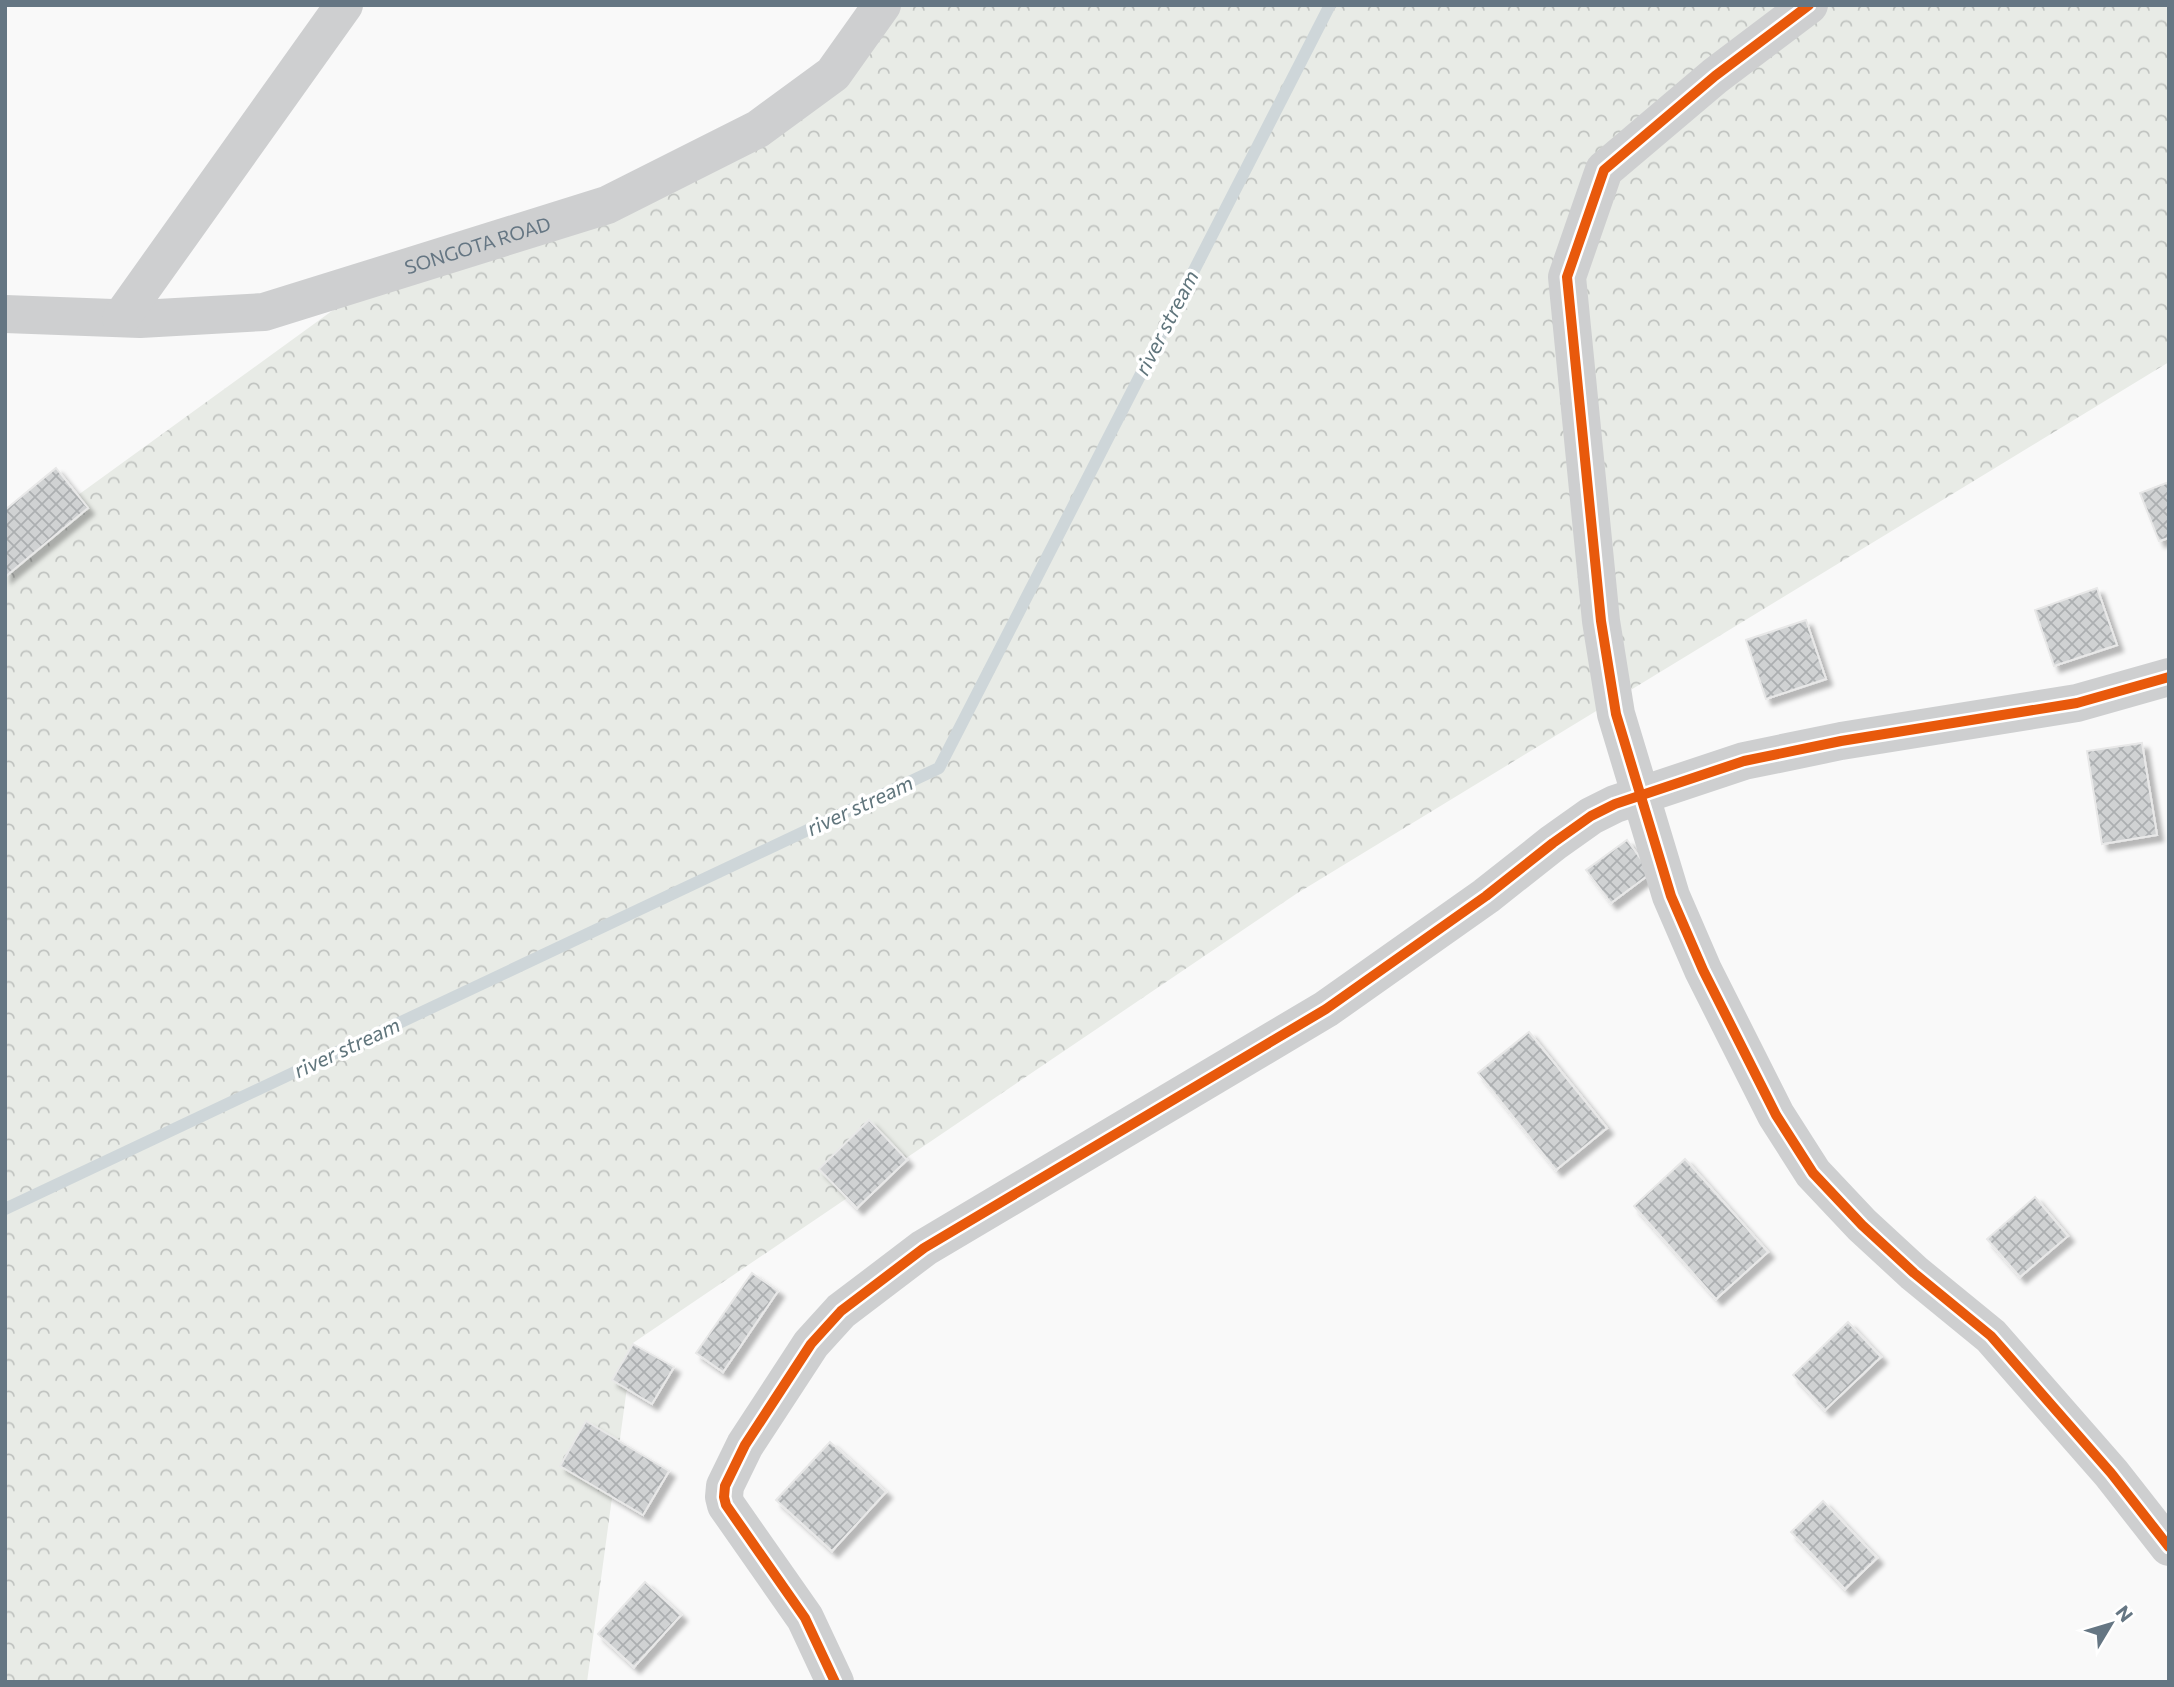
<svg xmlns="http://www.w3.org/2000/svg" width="2174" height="1687" font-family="Commissioner,sans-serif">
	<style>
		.forest { fill: url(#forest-crowns) }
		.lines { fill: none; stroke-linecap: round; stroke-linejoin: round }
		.stream { stroke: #ced6d9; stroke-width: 12 }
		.building { fill: url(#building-cross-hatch); stroke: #e8e8e8; stroke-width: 2; filter: url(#shadow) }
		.street { stroke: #cecfd0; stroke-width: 38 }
		.cycleway-casing { stroke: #fff; stroke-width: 15 }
		.cycleway { stroke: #e8590c; stroke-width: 10 }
		.labels { text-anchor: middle; stroke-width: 7; stroke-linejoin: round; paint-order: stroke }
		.street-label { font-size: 19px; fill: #657683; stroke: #fff }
		.water-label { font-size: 21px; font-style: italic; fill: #60757c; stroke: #fff }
	</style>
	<defs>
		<pattern id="forest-crowns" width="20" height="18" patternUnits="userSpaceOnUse" patternTransform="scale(1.75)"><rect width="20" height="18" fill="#e8ebe6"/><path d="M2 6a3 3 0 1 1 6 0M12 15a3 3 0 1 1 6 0" fill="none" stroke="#c0c3c0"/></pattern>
		<pattern id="building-cross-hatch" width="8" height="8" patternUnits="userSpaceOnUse" patternTransform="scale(1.75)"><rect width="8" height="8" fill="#d0d2d3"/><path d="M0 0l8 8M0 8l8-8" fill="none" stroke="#acafb1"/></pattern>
		<filter id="shadow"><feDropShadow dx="6" dy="6" stdDeviation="2" flood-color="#0004"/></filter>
	</defs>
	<rect width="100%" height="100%" fill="#f9f9f9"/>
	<polygon class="forest" points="878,5 2169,5 2169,362 1296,894 633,1343 587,1682 5,1682 5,548 380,276 758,129"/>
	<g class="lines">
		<polyline class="stream" points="5,1209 939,768 1330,5"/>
	</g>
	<g class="building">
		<polygon points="56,468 88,508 5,577 5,510"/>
		<polygon points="2169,482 2169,538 2159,541 2140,493"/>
		<polygon points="2097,588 2117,645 2054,666 2035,610"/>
		<polygon points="1806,620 1826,679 1766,699 1746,640"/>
		<polygon points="2142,743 2157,835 2102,844 2087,751"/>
		<polygon points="1627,840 1651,873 1611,903 1586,870"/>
		<polygon points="1529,1032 1607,1128 1556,1170 1478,1073"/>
		<polygon points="869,1120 907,1160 857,1208 819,1169"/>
		<polygon points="1685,1159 1768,1252 1716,1299 1634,1206"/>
		<polygon points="2035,1197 2068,1236 2020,1277 1987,1239"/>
		<polygon points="752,1273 778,1291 723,1372 696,1353"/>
		<polygon points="1848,1322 1881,1357 1825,1410 1793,1375"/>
		<polygon points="633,1344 674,1367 652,1404 612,1380"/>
		<polygon points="586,1421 669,1471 643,1515 560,1466"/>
		<polygon points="830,1442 886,1492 832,1551 776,1500"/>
		<polygon points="1823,1501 1877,1558 1845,1589 1791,1532"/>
		<polygon points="645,1582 681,1615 634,1667 598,1634"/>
	</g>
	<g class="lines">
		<g class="street">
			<polyline points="1809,5 1715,76 1604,170 1567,277 1601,621 1616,714 1671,896 1703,970 1776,1115 1813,1173 1862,1225 1914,1273 1991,1336 2111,1473 2169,1547"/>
			<path id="s1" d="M5 314 140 319 264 312 607 205 758 129 833 74 882 5"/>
			<polyline points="121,318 344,5"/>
			<polyline points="835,1682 805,1618 726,1505 724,1497 725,1486 745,1445 811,1344 841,1311 924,1248 1326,1009 1486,896 1553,843 1591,816 1615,804 1744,761 1841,741 2077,703 2169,677"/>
		</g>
		<defs>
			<g id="cycleway">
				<polyline points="1809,5 1715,76 1604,170 1567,277 1601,621 1616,714 1671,896 1703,970 1776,1115 1813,1173 1862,1225 1914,1273 1991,1336 2111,1473 2169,1547"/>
				<polyline points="835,1682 805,1618 726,1505 724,1497 725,1486 745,1445 811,1344 841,1311 924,1248 1326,1009 1486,896 1553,843 1591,816 1615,804 1744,761 1841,741 2077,703 2169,677"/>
			</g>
		</defs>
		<use href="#cycleway" class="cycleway-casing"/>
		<use href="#cycleway" class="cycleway"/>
	</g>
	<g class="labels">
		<g class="street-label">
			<text dy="7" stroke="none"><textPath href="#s1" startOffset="483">SONGOTA ROAD</textPath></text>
		</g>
		<g class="water-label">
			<text transform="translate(1167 323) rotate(-63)" y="7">river stream</text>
			<text transform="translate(860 806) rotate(-25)" y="7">river stream</text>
			<text transform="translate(347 1048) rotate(-25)" y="7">river stream</text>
		</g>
	</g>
	<rect width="2174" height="1687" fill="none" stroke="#657683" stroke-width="14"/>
	<g transform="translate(2111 1624) rotate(52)" stroke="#ffffff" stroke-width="5" paint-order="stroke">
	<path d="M0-5L12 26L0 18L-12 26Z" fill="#657683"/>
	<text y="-10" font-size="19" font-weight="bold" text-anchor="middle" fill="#657683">N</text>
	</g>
</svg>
